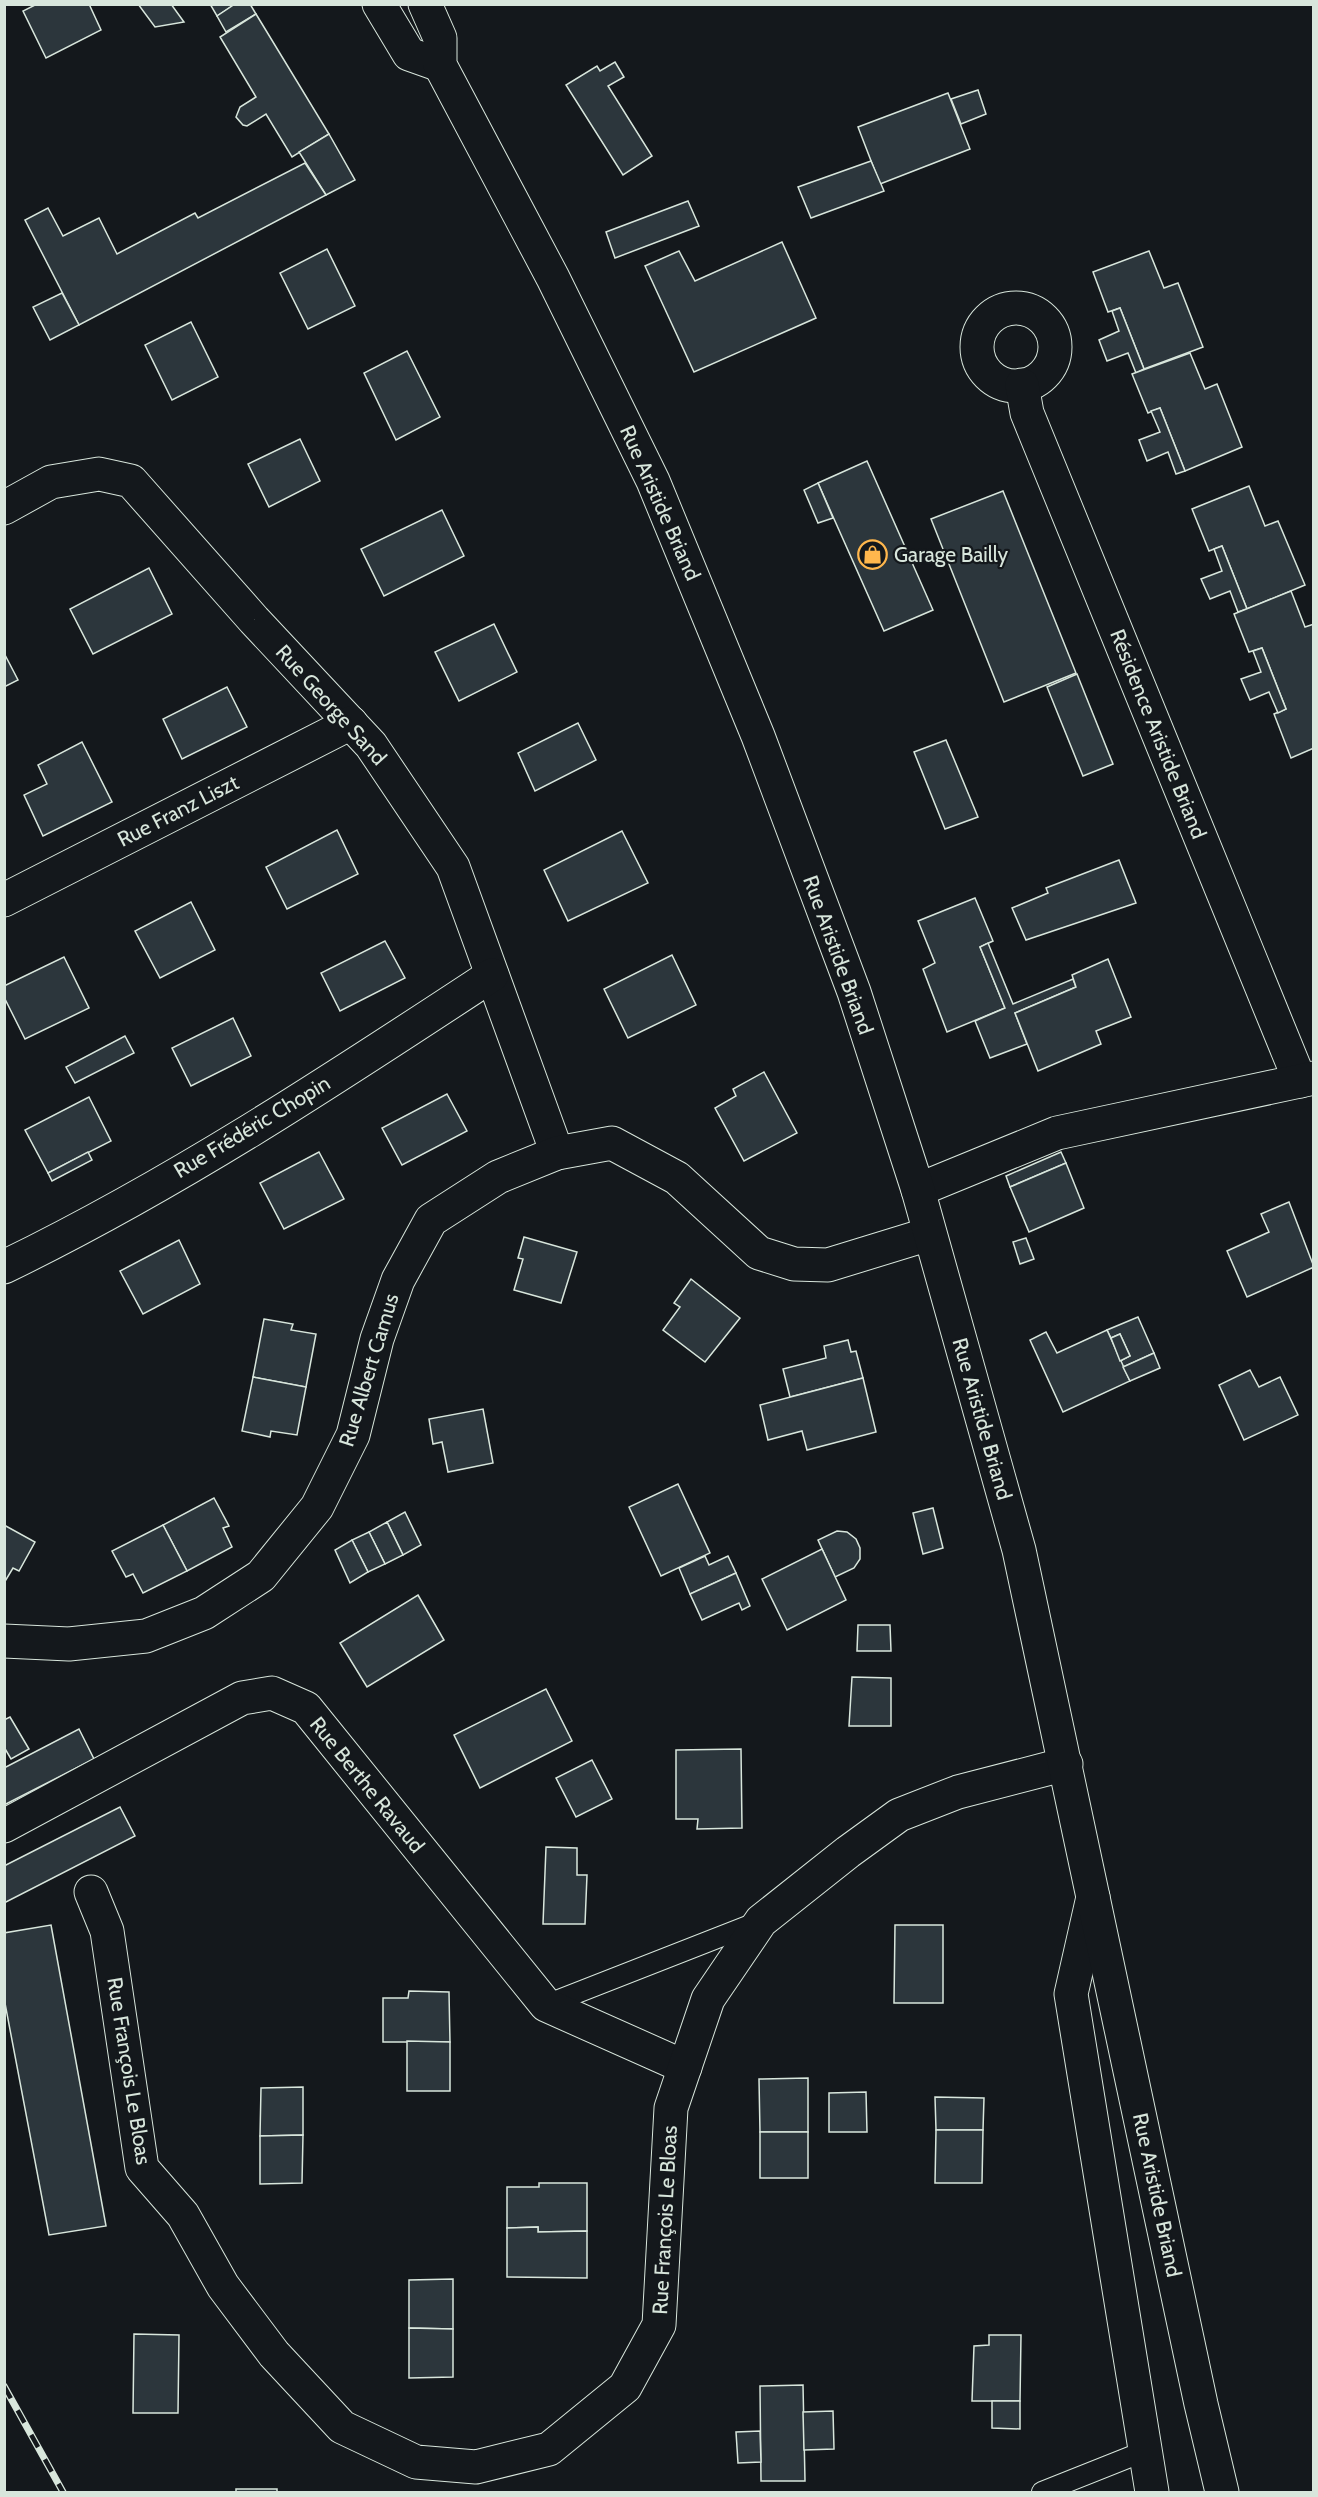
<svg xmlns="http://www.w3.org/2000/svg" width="1318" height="2497" font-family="Cabin,sans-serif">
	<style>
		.building { fill: #2c363c; stroke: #d8e6dc; stroke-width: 1.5 }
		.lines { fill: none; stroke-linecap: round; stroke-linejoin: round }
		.lane-casing { stroke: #d8e6dc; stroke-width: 22 }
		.street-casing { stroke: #d8e6dc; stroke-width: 35 }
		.secondary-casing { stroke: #d8e6dc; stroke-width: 35 }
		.lane { stroke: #14181c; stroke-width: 20 }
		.street { stroke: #14181c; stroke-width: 33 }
		.secondary { stroke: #14181c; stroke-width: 33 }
		.rail-casing { stroke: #d8e6dc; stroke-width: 7 }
		.rail { stroke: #14181c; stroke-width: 4.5; stroke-dasharray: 14; stroke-linecap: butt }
		.labels { text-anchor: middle; stroke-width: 4.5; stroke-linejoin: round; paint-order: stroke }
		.street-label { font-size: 21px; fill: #d8e6dc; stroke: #14181c }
		.poi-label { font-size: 21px; fill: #d8e6dc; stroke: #14181c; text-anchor: start }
	</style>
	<rect width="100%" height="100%" fill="#14181c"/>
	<g class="building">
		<polygon points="37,4 89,4 101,30 46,58 23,11"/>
		<polygon points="138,4 171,4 184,22 155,27"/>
		<polygon points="210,4 235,4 217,16"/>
		<polygon points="235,4 250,4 256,14 226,32 217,16"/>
		<polygon points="256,14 329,134 292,157 266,114 247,126 243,125 236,117 240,107 256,97 220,37"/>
		<polygon points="615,62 624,77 608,86 652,156 623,175 566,85 597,66 600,71"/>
		<polygon points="978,90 986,114 961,124 951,99"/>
		<polygon points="948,93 970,149 880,184 858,127"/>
		<polygon points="329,134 355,180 326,195 299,152"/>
		<polygon points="871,161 884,191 811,218 798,187"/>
		<polygon points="305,163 326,195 79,325 25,220 48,208 63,236 99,218 117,254 195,213 198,218"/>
		<polygon points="688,201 699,226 615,258 606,232"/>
		<polygon points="782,242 816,318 694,372 645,266 679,251 695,281"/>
		<polygon points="327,249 355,306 308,329 280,273"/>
		<polygon points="1149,251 1164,288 1178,283 1203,347 1144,369 1120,308 1108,312 1093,272"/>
		<polygon points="62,293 79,325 50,340 33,307"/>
		<polygon points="1120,308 1144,369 1136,373 1128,353 1107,361 1099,340 1119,331 1112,311"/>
		<polygon points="191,322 218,377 172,400 145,345"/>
		<polygon points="407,351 440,417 396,440 364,373"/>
		<polygon points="1190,353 1205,389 1217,384 1242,447 1185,471 1160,408 1148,413 1132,374"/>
		<polygon points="1160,408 1185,471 1176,474 1168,452 1147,461 1139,440 1160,432 1151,411"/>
		<polygon points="300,439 320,481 269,507 248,464"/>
		<polygon points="867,461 933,610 884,631 818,483"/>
		<polygon points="818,483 833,518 818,523 804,490"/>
		<polygon points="1249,486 1265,526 1278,521 1305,585 1247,609 1222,546 1209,551 1192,509"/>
		<polygon points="1003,491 1076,673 1004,702 931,519"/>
		<polygon points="442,510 464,556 384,596 361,549"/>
		<polygon points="1222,546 1247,609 1238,612 1230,591 1210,599 1201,579 1222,571 1214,549"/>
		<polygon points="149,568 172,614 93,654 70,609"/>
		<polygon points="1291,591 1305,627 1314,624 1314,748 1291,758 1274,714 1286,709 1262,648 1249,652 1234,614"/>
		<polygon points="494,624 517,672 459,701 435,652"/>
		<polygon points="1262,648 1286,709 1278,713 1269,692 1250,700 1241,679 1261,672 1253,651"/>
		<polygon points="4,653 18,680 4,687"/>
		<polygon points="1077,674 1113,764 1083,776 1047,687"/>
		<polygon points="227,687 247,727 182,759 163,719"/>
		<polygon points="578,723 596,760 535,791 518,753"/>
		<polygon points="946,740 978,817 945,829 914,752"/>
		<polygon points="82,742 112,802 43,836 24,795 47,784 38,765"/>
		<polygon points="337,830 358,874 287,909 266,867"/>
		<polygon points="622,831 648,883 568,921 544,870"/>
		<polygon points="1119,860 1136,903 1026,940 1012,908 1048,893 1046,888"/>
		<polygon points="975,898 993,941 980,947 1005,1008 947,1032 923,969 935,963 918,921"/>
		<polygon points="191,902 215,950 160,978 135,931"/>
		<polygon points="385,941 405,978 340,1011 321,973"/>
		<polygon points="988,943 1013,1004 1073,979 1076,987 1015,1013 1027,1044 990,1058 975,1021 1005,1008 980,947"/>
		<polygon points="672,955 696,1005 628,1038 604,989"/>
		<polygon points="64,957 89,1008 25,1039 4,997 4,986"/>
		<polygon points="1108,959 1131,1017 1096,1031 1101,1044 1038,1071 1015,1013 1076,987 1072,975"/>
		<polygon points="233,1018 251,1056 191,1086 172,1048"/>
		<polygon points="125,1036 134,1053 75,1083 66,1067"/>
		<polygon points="764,1072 797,1133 744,1161 715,1108 736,1096 733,1089"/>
		<polygon points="447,1094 467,1131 402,1165 382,1128"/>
		<polygon points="89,1097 111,1141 48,1173 25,1130"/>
		<polygon points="88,1152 92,1160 52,1181 48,1173"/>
		<polygon points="319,1152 344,1199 284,1229 260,1183"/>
		<polygon points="1061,1152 1066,1163 1010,1187 1006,1176"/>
		<polygon points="1066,1163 1084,1208 1029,1232 1010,1187"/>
		<polygon points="1289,1202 1314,1267 1247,1297 1227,1251 1269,1232 1261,1214"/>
		<polygon points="524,1237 577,1252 561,1303 514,1290 523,1259 518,1258"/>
		<polygon points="1026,1238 1034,1259 1020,1264 1013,1242"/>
		<polygon points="179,1240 200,1284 143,1314 120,1271"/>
		<polygon points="691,1279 740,1318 705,1362 663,1330 680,1307 674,1303"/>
		<polygon points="1138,1317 1154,1353 1123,1367 1120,1361 1130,1356 1120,1334 1111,1338 1107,1330"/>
		<polygon points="264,1319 293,1324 291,1330 316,1334 306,1387 253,1377"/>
		<polygon points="1107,1330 1130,1381 1063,1412 1030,1340 1046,1332 1057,1353"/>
		<polygon points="1120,1334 1130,1356 1120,1361 1111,1338"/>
		<polygon points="848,1340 851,1352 856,1351 863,1378 790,1397 783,1369 826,1358 824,1346"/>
		<polygon points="1154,1353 1160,1368 1130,1381 1123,1367"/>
		<polygon points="1250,1370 1259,1387 1280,1377 1298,1415 1244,1440 1219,1385"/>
		<polygon points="253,1377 306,1387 297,1435 271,1431 270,1437 242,1431"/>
		<polygon points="863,1378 876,1432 807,1450 802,1431 768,1440 760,1405"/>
		<polygon points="483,1409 493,1463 448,1472 442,1442 433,1444 429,1419"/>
		<polygon points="678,1484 710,1553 661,1576 629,1507"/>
		<polygon points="214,1498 229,1526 223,1528 232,1547 187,1571 163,1525"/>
		<polygon points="933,1508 943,1548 923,1554 913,1513"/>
		<polygon points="405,1512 421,1545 403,1555 387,1522"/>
		<polygon points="387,1522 403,1555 385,1564 369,1532"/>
		<polygon points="4,1525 35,1542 19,1571 13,1568 4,1583"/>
		<polygon points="163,1525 187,1571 143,1593 133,1574 126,1577 112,1551"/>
		<polygon points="837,1531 847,1532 856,1539 860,1548 860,1559 854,1568 835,1577 818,1540"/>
		<polygon points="369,1532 385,1564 368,1572 352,1540"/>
		<polygon points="352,1540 368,1572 350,1583 335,1550"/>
		<polygon points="822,1549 846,1600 787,1630 762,1579"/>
		<polygon points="705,1556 709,1565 728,1556 736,1573 690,1594 679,1568"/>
		<polygon points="736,1573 750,1606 742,1610 739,1603 702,1620 690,1594"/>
		<polygon points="418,1595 444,1640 367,1687 340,1643"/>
		<polygon points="858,1625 890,1625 891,1651 857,1651"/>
		<polygon points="852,1677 891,1678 891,1726 849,1726"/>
		<polygon points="546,1689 572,1741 480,1788 454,1735"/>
		<polygon points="10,1717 29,1749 11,1759 4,1747 4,1720"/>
		<polygon points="79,1729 94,1759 4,1805 4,1768"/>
		<polygon points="741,1749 742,1828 697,1829 698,1819 676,1819 676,1750"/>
		<polygon points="592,1760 612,1799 576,1817 556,1778"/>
		<polygon points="120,1807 135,1836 4,1903 4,1866"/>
		<polygon points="546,1847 577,1848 577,1875 587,1875 585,1924 543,1924"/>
		<polygon points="51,1925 106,2226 49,2235 4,1998 4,1933"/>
		<polygon points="895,1925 943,1925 943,2003 894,2003"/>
		<polygon points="409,1991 449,1992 450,2042 383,2042 383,1998 408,1998"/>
		<polygon points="407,2041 450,2042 450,2091 407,2091"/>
		<polygon points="808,2078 808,2132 760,2132 759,2079"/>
		<polygon points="303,2087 303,2135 260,2136 261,2088"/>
		<polygon points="866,2092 867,2132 829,2132 829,2093"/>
		<polygon points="935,2097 984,2098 983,2130 936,2130"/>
		<polygon points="936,2130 983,2130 982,2183 935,2183"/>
		<rect x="760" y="2132" width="48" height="46"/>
		<polygon points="303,2135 302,2183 260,2184 260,2136"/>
		<polygon points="539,2183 587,2183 587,2231 538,2232 538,2227 507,2228 507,2187 539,2187"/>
		<polygon points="538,2227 538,2232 587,2231 587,2278 507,2277 507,2228"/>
		<polygon points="453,2279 453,2329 409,2328 409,2280"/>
		<polygon points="409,2328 453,2329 453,2377 409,2378"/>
		<polygon points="134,2334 179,2335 178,2413 133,2413"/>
		<polygon points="989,2335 1021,2335 1020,2401 972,2401 974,2346 989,2345"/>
		<polygon points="803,2385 805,2481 761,2481 760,2386"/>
		<polygon points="992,2401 1020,2401 1020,2429 992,2428"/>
		<polygon points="833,2411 834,2449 804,2450 803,2412"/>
		<polygon points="760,2431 761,2462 738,2463 736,2432"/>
		<rect x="236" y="2489" width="41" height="3"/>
	</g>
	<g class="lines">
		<defs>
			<g id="lane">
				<polyline points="546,2005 758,1922"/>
				<polyline points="1042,2492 1145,2451"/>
			</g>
			<g id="street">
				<circle cx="1016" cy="347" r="39"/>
				<polyline points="1022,385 1027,413 1300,1081"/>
				<polyline points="4,508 51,482 99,474 131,481 254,620 371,745 453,867 557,1153"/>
				<polyline points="4,900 351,723"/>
				<polyline points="918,1190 1057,1133 1314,1078"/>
				<path d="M4 1267C175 1184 334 1079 492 975"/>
				<polyline points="4,1641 69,1644 146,1636 204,1613 261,1576 317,1507 353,1435 377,1339 398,1280 431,1220 498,1177 557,1153 612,1143 677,1178 759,1253 794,1264 828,1265 929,1234"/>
				<polyline points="4,1826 242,1698 272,1693 306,1708 546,2005 685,2067"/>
				<polyline points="91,1892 107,1931 142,2168 183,2215 223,2286 274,2354 342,2427 416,2462 476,2467 549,2449 625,2387 659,2325 671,2108 708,1999 761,1921 848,1852 899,1815 958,1792 1066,1764"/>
				<polyline points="1093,1897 1071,1994 1152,2492"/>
			</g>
			<g id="secondary">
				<polyline points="379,4 409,54 440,65"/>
				<polyline points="425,4 440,38 440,65 553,278 653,481 758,736 854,992 918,1190 1019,1550 1201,2404 1222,2492"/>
			</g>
		</defs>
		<use href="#lane" class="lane-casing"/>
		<use href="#street" class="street-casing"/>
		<use href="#secondary" class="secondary-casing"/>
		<use href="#lane" class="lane"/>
		<use href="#street" class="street"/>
		<use href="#secondary" class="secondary"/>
		<defs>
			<polyline id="rail" points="4,2386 63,2492"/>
		</defs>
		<use href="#rail" class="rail-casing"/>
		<use href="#rail" class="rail"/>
	</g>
	<defs>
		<symbol id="shop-ring" viewBox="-11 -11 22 22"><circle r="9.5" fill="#14181c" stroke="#ffb74d" stroke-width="1.5"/><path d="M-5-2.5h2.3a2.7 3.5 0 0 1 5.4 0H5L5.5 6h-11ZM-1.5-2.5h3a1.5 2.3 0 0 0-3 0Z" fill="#ffb74d"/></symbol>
	</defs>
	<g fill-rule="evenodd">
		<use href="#shop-ring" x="856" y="538" width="33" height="33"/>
	</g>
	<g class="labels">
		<g class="street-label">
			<text transform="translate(660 503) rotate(66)" y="7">Rue Aristide Briand</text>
			<text transform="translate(331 705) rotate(48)" y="7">Rue George Sand</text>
			<text transform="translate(1158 734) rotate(68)" y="7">Résidence Aristide Briand</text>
			<text transform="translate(178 811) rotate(-27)" y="7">Rue Franz Liszt</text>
			<text transform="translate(838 955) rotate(70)" y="7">Rue Aristide Briand</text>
			<text transform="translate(252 1127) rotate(-31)" y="7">Rue Frédéric Chopin</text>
			<text transform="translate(369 1370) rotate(-73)" y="7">Rue Albert Camus</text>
			<text transform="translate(982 1419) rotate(74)" y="7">Rue Aristide Briand</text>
			<text transform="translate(367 1785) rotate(51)" y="7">Rue Berthe Ravaud</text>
			<text transform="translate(129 2071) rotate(81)" y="7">Rue François Le Bloas</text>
			<text transform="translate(1157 2195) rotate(78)" y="7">Rue Aristide Briand</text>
			<text transform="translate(665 2220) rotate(-87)" y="7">Rue François Le Bloas</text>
		</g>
		<g class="poi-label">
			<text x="894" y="562">Garage Bailly</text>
		</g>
	</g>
	<rect width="1318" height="2497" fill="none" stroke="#d8e6dc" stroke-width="12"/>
</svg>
